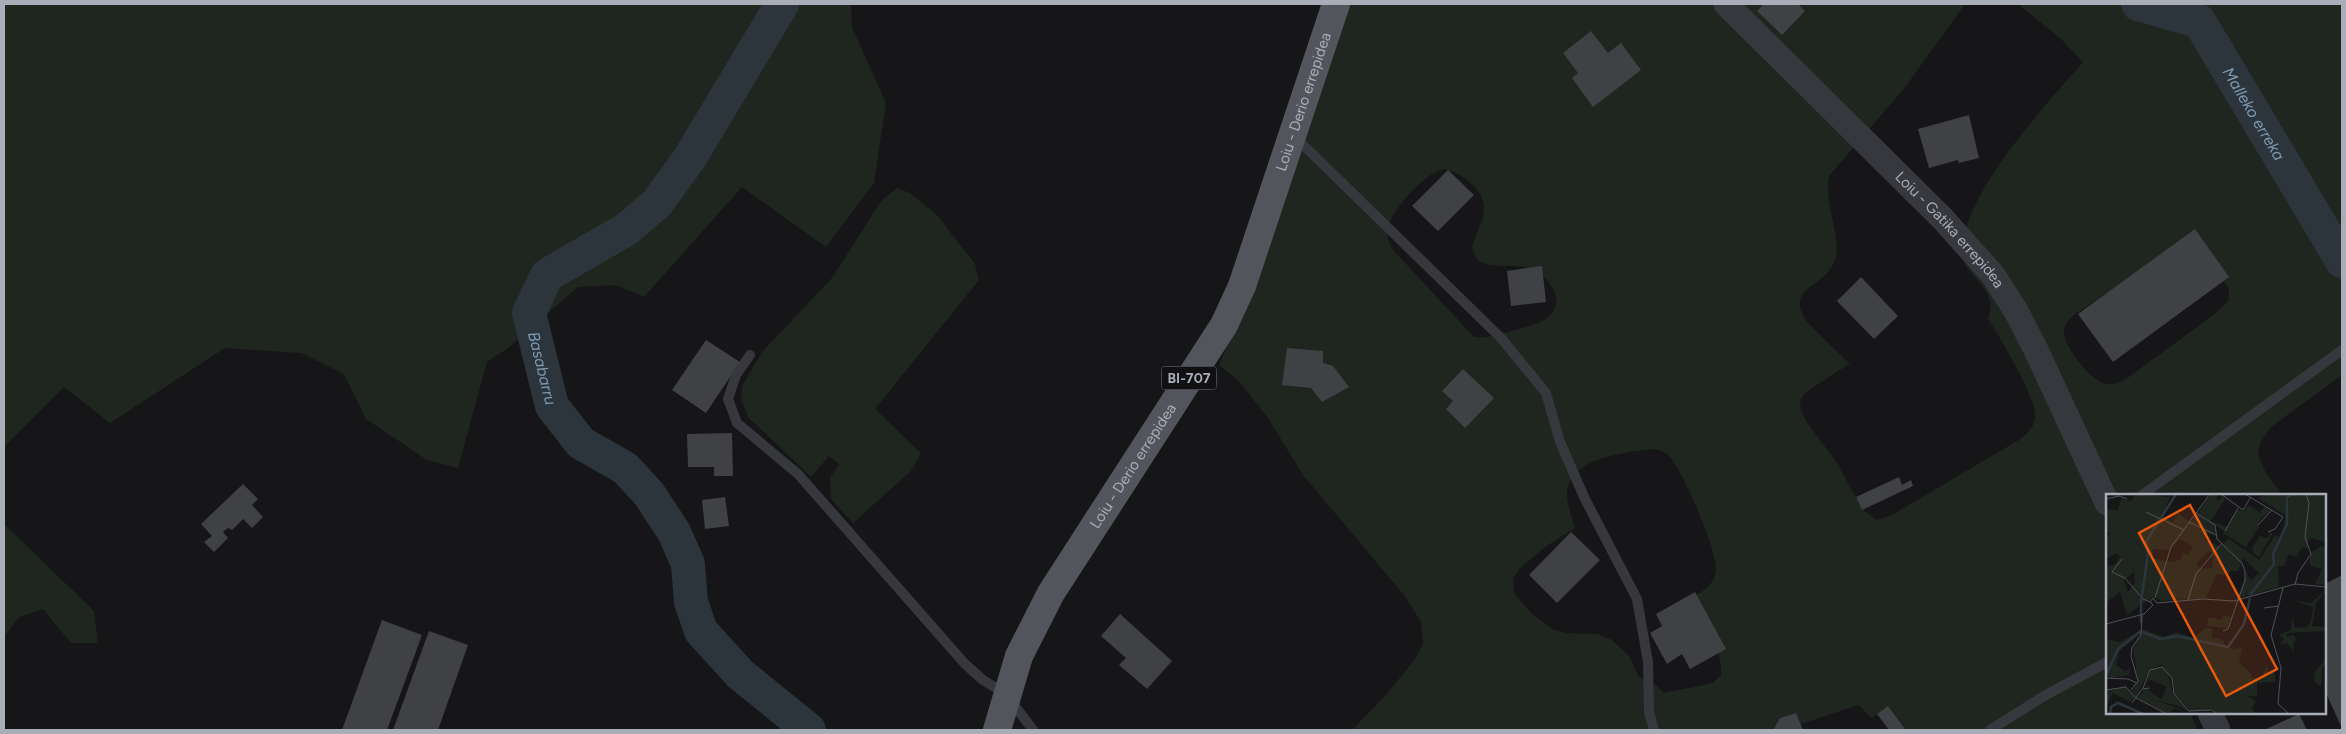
<svg xmlns="http://www.w3.org/2000/svg" width="2346" height="734" font-family="Figtree,sans-serif">
	<style>
		.green { fill: #1e261f; fill-rule: evenodd }
		.lines { fill: none; stroke-linecap: round; stroke-linejoin: round }
		.river { stroke: #2c353c; stroke-width: 34 }
		.building { fill: #404145 }
		.service { stroke: #37383d; stroke-width: 10 }
		.tertiary { stroke: #37383d; stroke-width: 25 }
		.primary { stroke: #53555c; stroke-width: 28 }
		.labels { text-anchor: middle; stroke-width: 5; stroke-linejoin: round; paint-order: stroke }
		.shield { fill: #111113; stroke: #7b7e86; stroke-width: 1 }
		.shield-label { font-size: 14px; font-weight: bold; fill: #a8adb8 }
		.street-label { font-size: 15px; fill: #a8adb8; stroke: #111113 }
		.water-label { font-size: 16px; font-style: italic; fill: #7f9bb3; stroke: #111113 }
		.inset-river { fill: none; stroke: #2c353c; stroke-width: 2.5 }
		.inset-road { fill: none; stroke: #505258; stroke-width: 1 }
		.view { fill: #e8590c; fill-opacity: 0.15; stroke: #e8590c; stroke-width: 2.5 }
		.inset-edge { fill: none; stroke: #a8adb8; stroke-width: 2.5 }
	</style>
	<rect width="100%" height="100%" fill="#161618"/>
	<g class="green">
		<polygon points="4,4 851,4 852,27 886,103 874,183 826,247 742,187 644,297 616,285 578,287 508,348 487,362 458,468 427,460 366,419 344,374 301,353 225,348 110,423 64,387 4,447"/>
		<path d="M1350 4H1965L1906 86 1829 176C1823 204 1842 235 1835 260 1826 288 1783 286 1807 322L1863 377 1849 364 1806 392 1801 399 1800 408 1806 421 1837 463 1862 509 1877 520 1892 515 2012 444C2022 438 2032 432 2035 419 2039 401 1999 337 1988 318 2001 289 1963 276 1962 254 1960 196 2046 105 2083 62L2061 39 2018 4H2342V375L2271 427 2260 443 2258 455 2265 471 2282 495H2107V713H2190L2198 730H1907L1888 706 1872 718 1858 705 1801 724 1796 713 1780 718 1772 730H1352L1385 696 1416 658 1423 643 1421 622 1404 595 1303 475 1268 418 1238 380 1219 365 1283 207ZM1444 169C1461 172 1485 190 1484 209 1484 222 1475 234 1472 247L1477 260C1497 272 1524 259 1542 275 1548 280 1555 290 1556 297 1560 321 1529 326 1512 331 1499 334 1487 339 1474 337L1394 251C1389 243 1386 237 1388 228 1392 210 1425 172 1444 169ZM2156 262 2212 264 2229 289V300L2216 313 2126 379C2118 383 2112 386 2103 383 2089 378 2063 346 2064 330 2065 323 2070 318 2075 314ZM1651 449C1658 450 1664 451 1669 456 1683 471 1717 550 1716 570 1715 583 1705 590 1695 596 1706 621 1722 648 1721 675L1713 683 1664 693 1656 685 1639 677 1629 656 1612 640 1597 634 1566 633 1554 630 1532 614 1514 593 1513 579 1520 568 1545 547 1575 528C1572 517 1567 506 1567 494 1568 458 1623 453 1651 449Z"/>
		<polygon points="897,188 910,193 937,215 975,264 979,280 875,409 921,453 911,471 853,523 831,499 830,478 839,464 829,456 811,477 748,417 741,399 742,386 762,352 832,278 881,201"/>
		<polygon points="4,524 94,611 98,643 71,643 43,609 19,617 4,637"/>
	</g>
	<g class="lines">
		<g class="river">
			<path id="s1" d="M782 4 689 159 657 203 627 229 547 275 529 313 552 406 581 443 625 468 649 494 674 532 688 564 691 602 701 631 740 674 809 730"/>
			<path id="s2" d="M2138 4 2199 21 2342 261"/>
		</g>
	</g>
	<g class="building">
		<polygon points="1760,4 1798,4 1805,11 1782,35 1757,11 1762,6"/>
		<polygon points="1591,31 1608,53 1621,43 1641,70 1593,107 1572,78 1578,73 1563,53"/>
		<polygon points="1969,115 1979,158 1959,163 1958,160 1929,168 1918,129"/>
		<polygon points="1448,170 1474,195 1438,231 1412,206"/>
		<polygon points="2195,229 2229,277 2113,362 2078,314"/>
		<polygon points="1542,266 1546,302 1511,306 1507,271"/>
		<polygon points="1861,277 1898,316 1874,339 1837,301"/>
		<polygon points="706,340 740,362 706,413 672,390"/>
		<polygon points="1287,348 1323,351 1323,363 1333,366 1349,387 1322,402 1311,388 1282,385"/>
		<polygon points="1463,369 1494,398 1465,428 1446,409 1453,401 1442,391"/>
		<polygon points="732,433 733,476 714,476 714,467 688,467 687,434"/>
		<polygon points="1899,477 1902,485 1911,480 1913,486 1862,510 1856,497"/>
		<polygon points="243,484 258,499 252,505 263,517 252,528 243,519 232,530 228,528 223,532 228,538 214,552 204,542 212,536 201,524"/>
		<polygon points="725,497 729,526 705,529 702,500"/>
		<polygon points="1571,532 1600,560 1557,603 1529,575"/>
		<polygon points="2342,575 2342,728 2325,691 2325,584"/>
		<polygon points="1695,592 1726,649 1690,669 1682,654 1667,664 1650,633 1662,626 1656,614"/>
		<polygon points="1120,614 1172,661 1147,689 1119,665 1126,658 1101,636"/>
		<polygon points="382,620 422,635 387,730 342,730"/>
		<polygon points="429,631 468,645 438,730 393,730"/>
		<polygon points="1888,706 1906,730 1889,730 1877,714"/>
		<polygon points="1796,713 1803,730 1773,730 1780,718"/>
		<polygon points="2299,714 2307,730 2264,730"/>
	</g>
	<g class="lines">
		<g class="service">
			<polyline points="1294,136 1501,338 1546,393 1560,442 1585,499 1637,599 1648,662 1649,712 1654,730"/>
			<polyline points="750,355 736,375 728,399 737,423 798,474 965,664 983,680 1006,694 1033,730"/>
			<polyline points="2142,495 2342,350"/>
			<polyline points="1990,730 2044,696 2107,662"/>
		</g>
		<g class="tertiary">
			<path id="s3" d="M1726 4 1943 219 1993 275 2016 311 2037 352 2107 503"/>
			<polyline points="2210,713 2218,730"/>
		</g>
		<path class="primary" id="s4" d="M997 730 1019 656 1051 593 1224 325 1242 286 1336 4"/>
	</g>
	<g class="labels">
		<rect class="shield" x="1161.5" y="366.5" width="55" height="23" rx="4"/>
		<g class="shield-label">
			<text x="1189" y="383">BI-707</text>
		</g>
		<g class="street-label">
			<text dy="5" stroke="none"><textPath href="#s4" startOffset="704">Loiu - Derio errepidea</textPath></text>
			<text dy="5" stroke="none"><textPath href="#s3" startOffset="318">Loiu - Gatika errepidea</textPath></text>
			<text dy="5" stroke="none"><textPath href="#s4" startOffset="299">Loiu - Derio errepidea</textPath></text>
		</g>
		<g class="water-label">
			<text dy="6" stroke="none"><textPath href="#s2" startOffset="171">Malleko erreka</textPath></text>
			<text dy="6" stroke="none"><textPath href="#s1" startOffset="466">Basabarru</textPath></text>
		</g>
	</g>
	<g transform="translate(2106 494)">
		<rect width="220" height="220" fill="#161618"/>
		<path d="M29 0 64 3 56 23 67 28 72 19 85 28 91 20 108 31 109 40 102 39 99 44 104 51 108 49 114 53 122 44 153 66 169 41 175 44 184 1 220 0V91L209 90 216 75 205 72 203 68 205 59 215 52 219 54V48L206 44 202 47V55L196 53 190 63 183 60 178 72H172L173 93 141 102 142 96 140 102 133 104 140 79 145 86 153 79 137 64 132 77H125L122 81 111 80 100 104 55 107 48 102 21 121 14 98 1 108 0 115V72L8 71 14 63 10 59 0 65V46L4 38H0V15L12 16 15 5 26 7ZM74 45 87 52 82 61 77 58 75 65 65 68 46 64 47 55 64 56ZM103 57 107 60 106 74 94 75 90 69ZM28 78 29 88 22 98 18 86ZM105 0H112L110 4 113 7 117 2 119 5 105 27 121 33 118 37 92 19ZM158 0H183L180 5 181 22 153 5ZM143 11 157 21 154 18 159 12 164 17 152 28 153 33 140 53 117 39 132 16 138 17ZM165 38 167 39 153 63 147 59 146 54 154 42 161 44ZM220 96 210 109 206 132 220 133V137L181 139V143L188 141 190 146 187 149 188 158 181 149 172 151 178 146 173 140 185 136 186 123 189 134 201 133 205 128 207 113 189 107 205 109ZM117 121 125 123 121 134 100 132 103 123 116 126ZM100 134 107 135 106 143 117 146 119 151 127 155 136 153 133 168 145 179V183L155 185 161 171 162 178 169 177V188L151 189V202H141L150 207 146 214 149 220H113L107 215 85 217 68 199 67 186 62 179 67 200 85 219 72 212 48 206 69 213 82 220 68 214 63 220 31 204 39 194 55 205 61 193 43 185 40 191 44 193H39L45 175 57 174 53 168 54 172 44 175 30 202 26 198 32 187 27 153 35 139 13 157 10 171 19 177 25 174 23 181 6 184 0 181V145L14 148 36 135 58 143 70 138 87 144ZM220 165 216 176 215 192 208 188 209 178ZM19 193 29 203 24 208 7 199 0 213V197Z" fill="#1e261f" fill-rule="evenodd"/>
		<path class="inset-river" d="M55 24 70 0M144 101 168 70 167 60 181 30V4L187 0M36 102 42 59 40 48 54 25M35 129V104M37 138 54 145 71 142 122 153 138 130 144 104M0 181 12 155 35 137M4 220 5 213 12 209 37 220"/>
		<path class="inset-road" d="M115 0 137 16 145 3M139 0 177 23 169 35 162 38M0 5 13 2 21 5M40 18 78 36M90 19 109 31 111 45 136 69 139 77V86L122 135 117 137M83 28 110 41M152 31 166 16M119 37 132 14M16 65 6 78 19 84 37 105 44 108M189 91 192 79 205 60 199 43 203 9 200 0M177 94 165 141 175 174 172 210 183 220M49 104 65 53 104 0M82 106 90 80 116 49M51 109 97 105 128 107 189 90 220 93M47 111 44 108 47 104 51 109M158 114 173 112M0 130 38 120 47 111M0 184 22 185 31 189M37 194 44 176 56 173 66 184 68 200 83 217 106 216 112 220M0 196 20 193 30 204 61 220M25 196 32 187 25 162 26 153 35 141 36 121M26 209 36 195 44 194"/>
		<path class="view" d="M84 11 171 175 120 202 33 39Z"/>
		<rect width="220" height="220" class="inset-edge"/>
	</g>
	<rect width="2346" height="734" fill="none" stroke="#a8adb8" stroke-width="10"/>
</svg>
